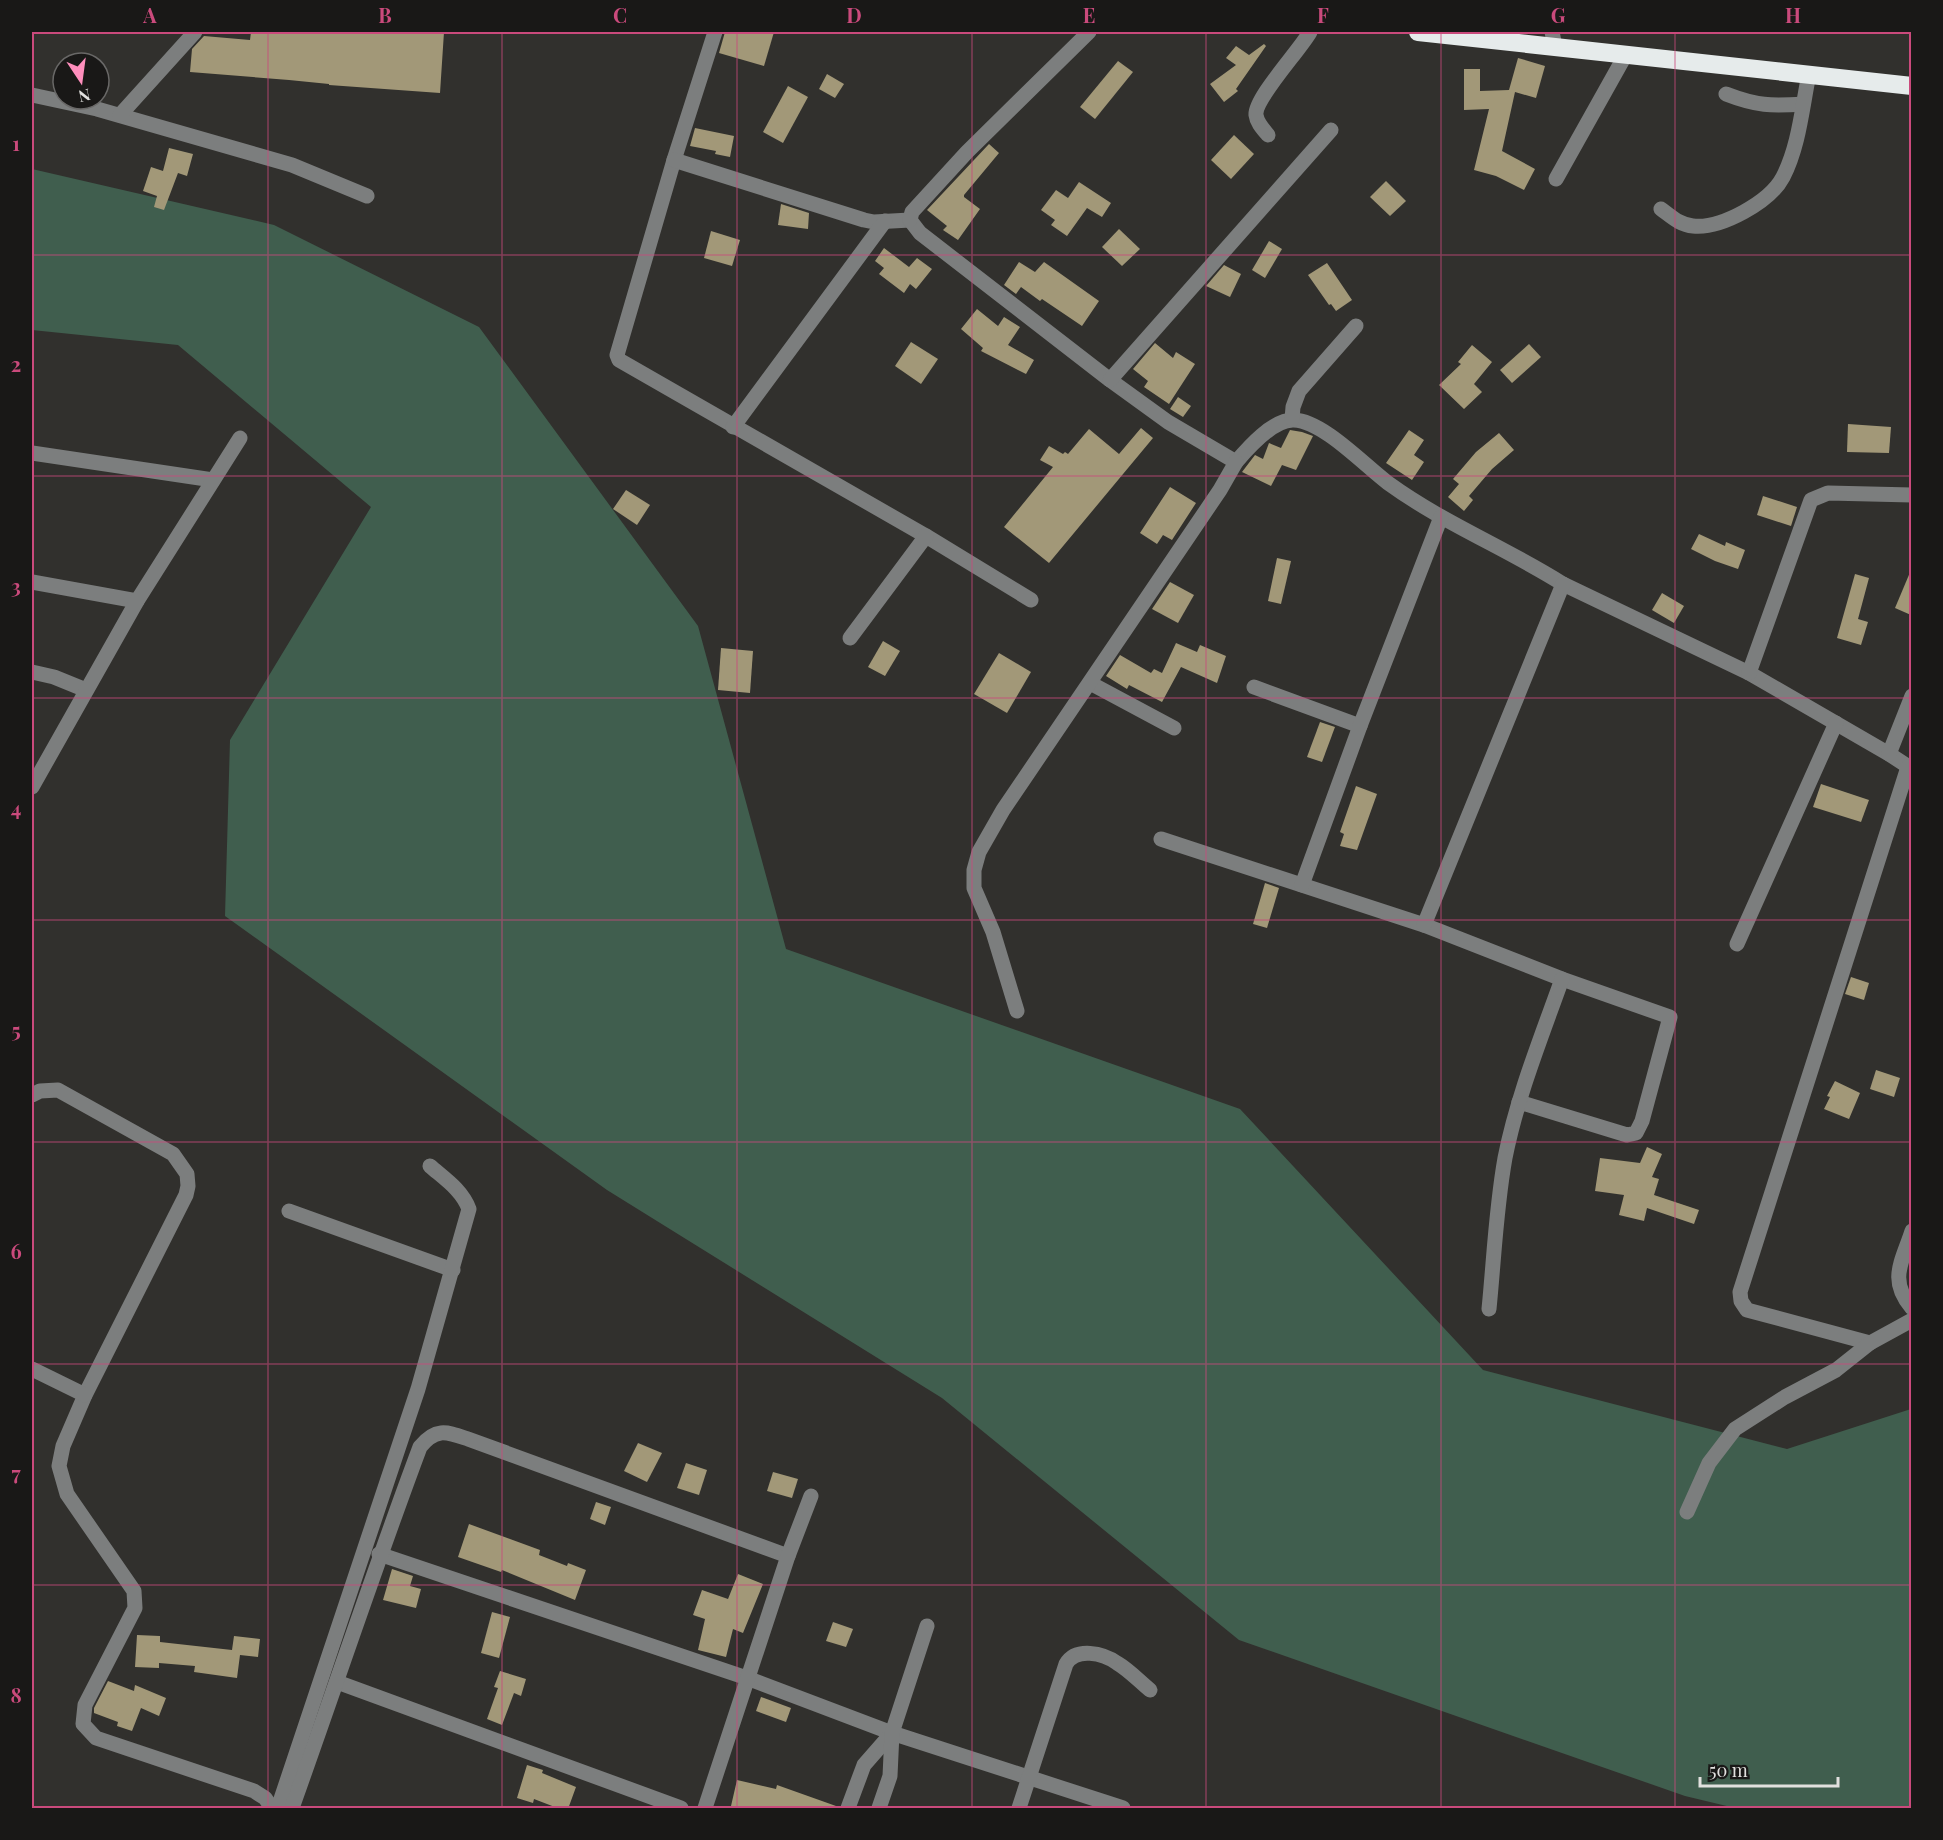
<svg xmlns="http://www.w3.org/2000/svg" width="1943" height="1840" font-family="'Playfair Display',serif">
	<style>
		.green { fill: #405e4e }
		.building { fill: #a29878 }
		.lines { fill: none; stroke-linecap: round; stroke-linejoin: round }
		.minor { stroke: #7c7e7e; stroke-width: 15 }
		.highway { stroke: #e6ebeb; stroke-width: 18 }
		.grid { fill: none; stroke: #ca4a7c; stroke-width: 1.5; stroke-opacity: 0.55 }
		.neatline { fill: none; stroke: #ca4a7c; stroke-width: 2 }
		.grid-label { font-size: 20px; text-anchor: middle; font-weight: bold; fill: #ca4a7c }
	</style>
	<rect width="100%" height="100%" fill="#31302d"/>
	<polygon class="green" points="32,169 274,225 479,327 698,626 786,949 1240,1109 1483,1370 1787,1449 1911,1409 1911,1808 1735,1808 1685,1796 1239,1640 942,1398 607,1190 225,916 230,740 371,507 178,345 32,330"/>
	<g class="building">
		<polygon points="251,32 444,32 440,93 329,85 329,84 289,80 190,72 192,49 204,36 250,40"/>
		<polygon points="725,32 774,32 764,66 719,53"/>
		<polygon points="1264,44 1266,46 1236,89 1238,91 1224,102 1210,84 1236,65 1226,58 1236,46 1249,55"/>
		<polygon points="1518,58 1545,66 1536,98 1515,92 1502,151 1535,169 1524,190 1496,176 1474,170 1489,109 1464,110 1464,69 1480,69 1480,91 1509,90"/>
		<polygon points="1118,61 1133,72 1095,119 1080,107"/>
		<polygon points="827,74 844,84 835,98 819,89"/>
		<polygon points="788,86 808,97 783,143 763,132"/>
		<polygon points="695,128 734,136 730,157 715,154 716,151 690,146"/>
		<polygon points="1234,135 1254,154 1231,179 1211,160"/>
		<polygon points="989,144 999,153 964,195 964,197 980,209 958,240 943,230 947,226 927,210"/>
		<polygon points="169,148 193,154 187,176 178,173 164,210 154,207 157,196 143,191 151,167 163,171"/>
		<polygon points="1386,181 1406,201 1390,216 1370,197"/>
		<polygon points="1079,182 1111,203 1102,217 1087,208 1067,236 1051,225 1055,220 1041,210 1056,190 1068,198"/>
		<polygon points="781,204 809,213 808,229 778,225"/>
		<polygon points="1119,229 1140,249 1122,266 1102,247"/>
		<polygon points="711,231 740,240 732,266 704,258"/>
		<polygon points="1269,241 1282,249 1265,278 1252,270"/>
		<polygon points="884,248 909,267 917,258 932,269 916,289 910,284 904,293 879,274 884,268 875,261"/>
		<polygon points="1019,262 1035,272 1044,262 1099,301 1082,326 1042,299 1040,301 1021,287 1016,294 1004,285"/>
		<polygon points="1327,263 1352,300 1336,311 1331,304 1329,305 1308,275"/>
		<polygon points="1224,265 1241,274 1230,297 1206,286"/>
		<polygon points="977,309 998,326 1004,317 1020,327 1008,345 1034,360 1026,374 981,351 983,348 961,329"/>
		<polygon points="911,342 938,359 921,384 895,366"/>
		<polygon points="1155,343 1173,358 1176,352 1195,364 1169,404 1144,387 1148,381 1133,369"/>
		<polygon points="1529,344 1541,357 1512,383 1500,370"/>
		<polygon points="1472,345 1492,362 1474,384 1482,392 1464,409 1439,385 1461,364 1458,362"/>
		<polygon points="1178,397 1191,406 1183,417 1170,409"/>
		<polygon points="1848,424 1891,427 1889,453 1847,452"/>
		<polygon points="1141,428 1153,438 1049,563 1004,527 1053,467 1040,460 1049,446 1063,454 1065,452 1068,454 1089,429 1119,454"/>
		<polygon points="1290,430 1302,432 1313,436 1296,470 1282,465 1271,486 1242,472 1255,455 1263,459 1269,443 1281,448"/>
		<polygon points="1409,430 1424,440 1414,455 1424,462 1412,480 1386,463"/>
		<polygon points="1499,433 1514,450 1492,469 1469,496 1473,500 1464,511 1448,497 1459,484 1453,479 1476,452"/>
		<polygon points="1170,487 1196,503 1172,540 1163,535 1157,544 1140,533"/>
		<polygon points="626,490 650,505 637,525 613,509"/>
		<polygon points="1763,496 1797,507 1791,526 1757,515"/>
		<polygon points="1699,534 1725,546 1726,542 1745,550 1738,569 1715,561 1691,549"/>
		<polygon points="1277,558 1291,561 1281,604 1268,601"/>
		<polygon points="1911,570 1911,615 1895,608"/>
		<polygon points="1855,574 1869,578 1858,619 1868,622 1861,645 1837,638"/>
		<polygon points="1170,582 1194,595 1178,623 1152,609"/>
		<polygon points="1662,593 1684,606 1674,623 1652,610"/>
		<polygon points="883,641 900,651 885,676 868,667"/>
		<polygon points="1176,643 1197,652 1200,645 1226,656 1217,683 1181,667 1162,702 1129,685 1127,689 1106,676 1120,655 1151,673 1154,669 1162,673"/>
		<polygon points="721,648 753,651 750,693 718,690"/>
		<polygon points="999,653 1031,672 1007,713 974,694"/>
		<polygon points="1320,722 1335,727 1322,762 1307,757"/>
		<polygon points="1821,784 1869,800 1861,822 1813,807"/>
		<polygon points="1356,786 1377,794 1357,850 1340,846 1344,834 1340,832"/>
		<polygon points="1265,883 1279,888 1267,928 1253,924"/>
		<polygon points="1851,977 1869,983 1864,1000 1845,994"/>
		<polygon points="1876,1070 1900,1078 1894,1097 1870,1089"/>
		<polygon points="1835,1081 1860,1093 1849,1119 1824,1109 1830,1097 1827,1096"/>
		<polygon points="1647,1147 1662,1154 1652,1177 1659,1179 1654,1195 1699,1210 1694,1224 1647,1208 1644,1221 1619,1215 1624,1195 1595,1191 1600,1158 1640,1163"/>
		<polygon points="638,1443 662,1453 647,1482 624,1471"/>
		<polygon points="686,1463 707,1470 699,1495 677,1488"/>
		<polygon points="773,1472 798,1479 792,1498 767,1491"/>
		<polygon points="596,1502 611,1507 605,1525 590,1519"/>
		<polygon points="469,1524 540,1550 539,1555 567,1566 568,1563 586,1570 575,1600 502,1570 501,1572 458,1557"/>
		<polygon points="392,1569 413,1576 410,1586 421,1589 416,1608 383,1600"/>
		<polygon points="738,1574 763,1584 743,1633 733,1629 726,1657 698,1650 705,1619 693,1615 702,1590 728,1599"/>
		<polygon points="492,1612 510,1617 499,1658 481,1653"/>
		<polygon points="833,1622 853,1629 846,1647 826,1641"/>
		<polygon points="137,1635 160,1636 160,1642 232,1650 234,1636 260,1639 258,1657 240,1655 237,1678 194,1672 195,1666 159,1663 159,1668 135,1667"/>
		<polygon points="500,1671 526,1679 521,1696 514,1693 502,1725 487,1719 498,1688 494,1687"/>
		<polygon points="108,1681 134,1691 135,1685 166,1698 159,1716 141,1708 132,1731 117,1726 118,1722 94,1713 94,1708"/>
		<polygon points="761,1697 791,1708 786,1722 756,1711"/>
		<polygon points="527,1765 543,1770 542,1773 576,1787 568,1809 560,1809 534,1799 533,1803 517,1798"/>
		<polygon points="737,1780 776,1789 777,1785 836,1806 836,1809 741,1809 731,1806"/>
	</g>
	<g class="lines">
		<g class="minor">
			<polyline points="715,32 674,160 617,355 619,360 926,536 1031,600"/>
			<polyline points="1552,32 1555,46"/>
			<path d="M1726 94C1757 106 1771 106 1803 104"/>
			<polyline points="32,95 97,109 292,165 367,196"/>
			<polyline points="120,115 195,32"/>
			<path d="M1268 135C1263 129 1257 123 1256 115 1254 99 1300 50 1310 32"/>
			<polyline points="674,160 864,220 874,222 910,220"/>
			<polyline points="1556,179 1626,54"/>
			<path d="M1661 209C1672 217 1680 225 1693 226 1721 229 1770 202 1783 177 1799 146 1802 108 1809 74"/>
			<path d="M910 220 920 233 1110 380 1168 422 1236 462C1248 448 1273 419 1294 420 1323 421 1364 465 1388 483 1443 523 1506 548 1563 584L1749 673 1889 754 1912 769"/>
			<polyline points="910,220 912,212 967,152 1089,32"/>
			<polyline points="1110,380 1331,130"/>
			<polyline points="1292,419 1293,407 1299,391 1356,326"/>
			<polyline points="733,427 885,221"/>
			<polyline points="32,453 213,480"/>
			<polyline points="32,582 137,601"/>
			<polyline points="850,638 926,536"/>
			<polyline points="32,672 54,677 86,690"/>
			<polyline points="1749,673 1811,500 1828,493 1912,495"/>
			<polyline points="1090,683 1174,728"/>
			<polyline points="1254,687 1360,726"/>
			<polyline points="1889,754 1912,696"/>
			<polyline points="32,787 137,601 240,438"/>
			<polyline points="1161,839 1424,925 1562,979 1670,1017 1642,1121 1636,1133 1627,1135 1519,1102"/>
			<polyline points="1302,885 1360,726 1441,517"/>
			<polyline points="1424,925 1563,584"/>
			<polyline points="1737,944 1836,723"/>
			<polyline points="1017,1011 993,932 974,888 974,870 979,852 1003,810 1220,490 1236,462"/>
			<polyline points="32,1095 40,1091 58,1090 173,1154 187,1174 188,1186 186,1195 85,1395 63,1446 59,1466 67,1494 134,1591 135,1608 85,1705 83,1724 96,1738 254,1791 265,1798 272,1808"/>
			<polyline points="289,1211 453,1270"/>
			<path d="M1912 1231C1902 1262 1888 1280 1912 1308"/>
			<path d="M1489 1309C1494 1259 1496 1208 1505 1158 1517 1097 1541 1038 1562 979"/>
			<polyline points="1870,1343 1747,1310 1741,1301 1740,1292 1908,767"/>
			<polyline points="32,1369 85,1395"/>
			<polyline points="1687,1512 1709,1463 1735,1429 1785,1397 1836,1370 1870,1343 1912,1320"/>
			<polyline points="379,1554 747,1678 892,1733 1123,1808"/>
			<polyline points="337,1682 681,1808"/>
			<path d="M278 1808 418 1389 469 1209C462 1190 445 1179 430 1166"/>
			<path d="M292 1808C335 1688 375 1567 420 1447 436 1427 447 1432 468 1439L788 1556"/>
			<polyline points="705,1808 788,1556 811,1496"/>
			<polyline points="848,1808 864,1765 892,1733"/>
			<polyline points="879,1808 890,1776 892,1733 927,1626"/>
			<path d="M1019 1808 1066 1664C1076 1647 1103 1653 1117 1663 1129 1670 1139 1681 1150 1690"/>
		</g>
		<polyline class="highway" points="1418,32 1912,86"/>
	</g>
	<path class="grid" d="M268 32V1808M502 32V1808M737 32V1808M972 32V1808M1206 32V1808M1441 32V1808M1675 32V1808M32 255H1912M32 476H1912M32 698H1912M32 920H1912M32 1142H1912M32 1364H1912M32 1585H1912"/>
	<rect width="1943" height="1840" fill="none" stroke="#191817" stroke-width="66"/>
	<g transform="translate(81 81) rotate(167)"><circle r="28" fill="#191817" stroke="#696867" stroke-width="1.5"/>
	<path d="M0-4.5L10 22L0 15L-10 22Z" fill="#fe8ebc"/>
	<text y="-9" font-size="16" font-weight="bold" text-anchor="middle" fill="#e1e0de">N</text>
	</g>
	<path d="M1700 1777v9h138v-9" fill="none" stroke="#e1e0de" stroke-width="3"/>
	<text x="1709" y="1777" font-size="18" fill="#e1e0de" stroke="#191817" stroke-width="4.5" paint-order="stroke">50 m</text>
	<rect x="33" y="33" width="1877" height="1774" class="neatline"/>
	<g class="grid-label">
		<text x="150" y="23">A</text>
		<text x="385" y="23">B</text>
		<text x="620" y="23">C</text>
		<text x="854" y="23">D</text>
		<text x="1089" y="23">E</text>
		<text x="1323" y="23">F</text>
		<text x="1558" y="23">G</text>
		<text x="1793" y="23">H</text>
		<text x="16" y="151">1</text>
		<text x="16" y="372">2</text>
		<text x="16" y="594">3</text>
		<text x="16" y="816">4</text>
		<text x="16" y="1038">5</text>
		<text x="16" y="1259">6</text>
		<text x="16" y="1481">7</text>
		<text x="16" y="1703">8</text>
	</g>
</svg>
